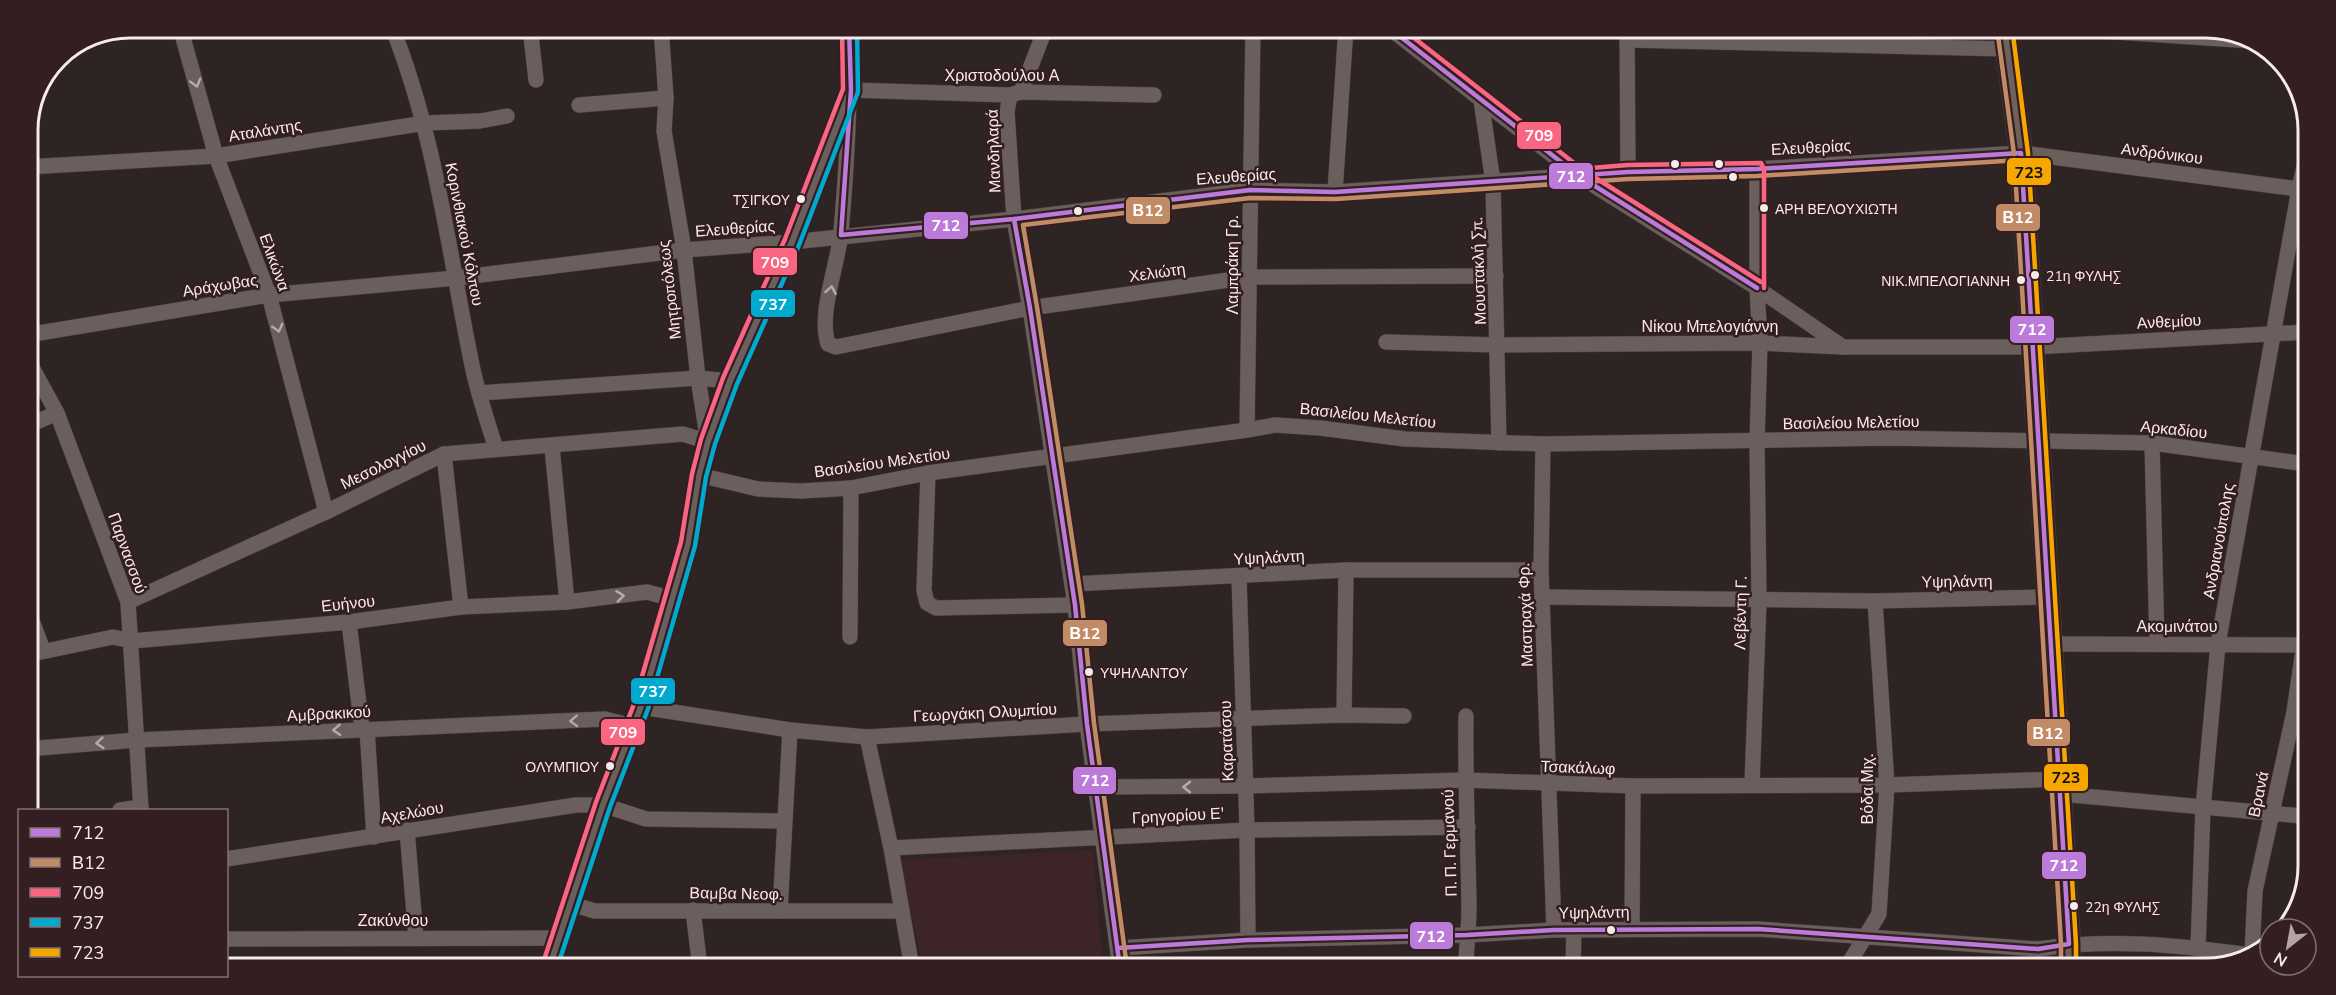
<svg xmlns="http://www.w3.org/2000/svg" width="2336" height="995" font-family="'Nunito Sans',sans-serif">
	<style>
		.built { fill: #3d2427 }
		.lines { fill: none; stroke-linecap: round; stroke-linejoin: round }
		.street-casing { stroke: #4a4141; stroke-width: 16 }
		.primary-casing { stroke: #4a4141; stroke-width: 24 }
		.street { stroke: #6a5f5c; stroke-width: 15 }
		.primary { stroke: #6e605c; stroke-width: 22 }
		.bus-1-casing { stroke: #331f21; stroke-width: 9 }
		.bus-2-casing { stroke: #331f21; stroke-width: 9 }
		.bus-3-casing { stroke: #331f21; stroke-width: 9 }
		.bus-4-casing { stroke: #331f21; stroke-width: 9 }
		.bus-5-casing { stroke: #331f21; stroke-width: 9 }
		.bus-1 { stroke: #bd7bd9; stroke-width: 4.5 }
		.bus-2 { stroke: #c18c65; stroke-width: 4.5 }
		.bus-3 { stroke: #fa6682; stroke-width: 4.5 }
		.bus-4 { stroke: #00a9ce; stroke-width: 4.5 }
		.bus-5 { stroke: #f7a600; stroke-width: 4.5 }
		.oneway { stroke: #b8abab }
		.bus-dot { fill: #f8eaeb; stroke: #331f21; stroke-width: 2 }
		.labels { text-anchor: middle; stroke-width: 5; stroke-linejoin: round; paint-order: stroke }
		.bus-label { font-size: 14px; fill: #f8eaeb; stroke: #331f21; text-anchor: start }
		.street-label { font-size: 16px; fill: #f8eaeb; stroke: #331f21 }
		.rim { fill: none; stroke: #f8eaeb; stroke-width: 3 }
		.line-badge { stroke: #331f21; stroke-width: 2 }
		.badge-label { font-size: 16px; text-anchor: middle; font-weight: bold; fill: #fff }
		.pale-badge-label { font-size: 16px; text-anchor: middle; font-weight: bold; fill: #111 }
	</style>
	<rect width="100%" height="100%" fill="#2f2424"/>
	<polygon class="built" points="1093,850 1103,968 923,968 900,860"/>
	<g class="lines">
		<defs>
			<g id="street">
				<polyline points="180,27 216,156 269,295 326,512"/>
				<path d="M392 27C436 137 449 255 473 370 479 397 488 423 496 449"/>
				<polyline points="530,27 536,80"/>
				<path d="M849 27C851 96 847 164 841 232 838 266 818 312 828 344L836 347 1030 308 1250 277 1496 276"/>
				<polyline points="1388,27 1579,176 1757,288 1843,347"/>
				<polyline points="1627,27 1628,172"/>
				<polyline points="2041,27 2253,41"/>
				<polyline points="1628,40 2007,49"/>
				<polyline points="851,90 1010,95 1021,92 1154,95"/>
				<polyline points="1021,92 1046,27"/>
				<polyline points="1010,95 1007,112 1014,219 1030,308 1075,605 1087,724 1120,968"/>
				<polyline points="1481,100 1493,182 1499,443"/>
				<polyline points="579,105 666,98"/>
				<polyline points="27,167 216,156 425,123 480,121 507,116"/>
				<polyline points="1335,192 1346,27"/>
				<polyline points="27,335 269,295 456,278 684,250 792,242 1014,219 1250,190 1335,192 1628,172 1757,169 2021,153 2299,189"/>
				<polyline points="1386,342 1498,345 1760,343 1843,347 2033,347 2307,332"/>
				<polyline points="27,358 57,413 128,602 141,810"/>
				<polyline points="479,393 698,378 730,381"/>
				<polyline points="27,426 57,413"/>
				<polyline points="1247,430 1253,27"/>
				<polyline points="2152,443 2157,644"/>
				<polyline points="1543,444 1541,570 1554,930"/>
				<polyline points="552,447 567,602"/>
				<polyline points="444,454 461,607"/>
				<polyline points="928,473 924,590 927,603 936,608 1075,605"/>
				<polyline points="699,475 758,489 801,491 851,488 928,473 1247,430 1275,425 1320,428 1405,439 1543,444 1889,438 2152,443 2306,464"/>
				<polyline points="1239,577 1247,830 1248,940"/>
				<polyline points="1072,584 1346,570 1541,570"/>
				<polyline points="1543,597 1875,601 2048,597"/>
				<polyline points="128,602 326,512 444,454 683,434 708,442 698,378 684,250 664,131 666,98 661,27"/>
				<polyline points="27,607 43,650"/>
				<polyline points="349,622 362,729"/>
				<polyline points="850,637 851,488"/>
				<polyline points="2051,644 2304,645"/>
				<polyline points="27,655 113,637 132,641 349,622 461,607 567,602 647,592 673,599"/>
				<polyline points="641,707 790,730 867,737 1087,724 1344,715 1404,716"/>
				<polyline points="1344,715 1346,570"/>
				<polyline points="367,729 374,837"/>
				<polyline points="867,737 891,848 912,968"/>
				<polyline points="27,749 137,740 605,719 632,726"/>
				<polyline points="1752,784 1759,601 1757,442 1760,343 1757,288 1757,169"/>
				<polyline points="1095,787 1245,786 1465,780 1633,786 1887,785 2059,779"/>
				<polyline points="2061,794 2302,816"/>
				<polyline points="120,810 141,807"/>
				<polyline points="407,830 416,938"/>
				<polyline points="891,848 1247,830 1468,827"/>
				<polyline points="226,859 576,805 603,805 646,819 784,821"/>
				<polyline points="571,904 595,911 902,911"/>
				<polyline points="693,910 700,968"/>
				<polyline points="780,911 790,730"/>
				<polyline points="1632,929 1633,786"/>
				<polyline points="226,939 559,938"/>
				<path d="M1118 948 1248 940 1467 935 1554 930 1758 929 2038 949C2109 938 2179 945 2250 955"/>
				<polyline points="2198,948 2203,808 2218,644 2299,189 2309,145"/>
				<polyline points="2252,954 2255,891 2294,712 2304,643"/>
				<polyline points="549,968 603,805 632,726 641,707 688,544 699,475 708,442 730,381 792,242 845,104"/>
				<path d="M1466 968C1466 948 1469 928 1469 907 1468 844 1465 780 1466 716"/>
				<polyline points="1573,968 1574,930"/>
				<polyline points="1846,968 1879,914 1887,785 1875,601"/>
			</g>
			<polyline id="primary" points="2004,27 2021,153 2069,944 2068,968"/>
		</defs>
		<use href="#street" class="street-casing"/>
		<use href="#primary" class="primary-casing"/>
		<use href="#street" class="street"/>
		<use href="#primary" class="primary"/>
		<defs>
			<g id="bus-1">
				<polyline points="849,27 851,90 841,235 1014,219 1250,190 1335,192 1628,172 1757,169 2021,153 2069,944 2038,949 1758,929 1554,930 1467,935 1248,940 1118,948"/>
				<polyline points="1388,27 1579,176 1757,288"/>
				<polyline points="1014,219 1030,308 1075,605 1087,724 1120,968"/>
			</g>
			<g id="bus-2">
				<polyline points="1997,28 2014,154 2061,944 2061,968"/>
				<polyline points="1127,967 1094,723 1082,604 1037,307 1023,225 1250,198 1336,199 1628,179 1757,176 2021,160"/>
			</g>
			<g id="bus-3">
				<polyline points="1400,27 1583,170 1761,282"/>
				<polyline points="1578,169 1628,165 1761,163 1764,169 1764,288"/>
				<polyline points="542,966 596,802 634,704 681,542 692,474 701,439 723,378 785,239 843,89 842,27"/>
			</g>
			<polyline id="bus-4" points="557,968 610,807 648,709 695,546 706,477 715,444 737,384 799,245 858,92 857,27"/>
			<polyline id="bus-5" points="2012,27 2028,153 2076,944 2076,968"/>
		</defs>
		<use href="#bus-1" class="bus-1-casing"/>
		<use href="#bus-2" class="bus-2-casing"/>
		<use href="#bus-3" class="bus-3-casing"/>
		<use href="#bus-4" class="bus-4-casing"/>
		<use href="#bus-5" class="bus-5-casing"/>
		<use href="#bus-1" class="bus-1"/>
		<use href="#bus-2" class="bus-2"/>
		<use href="#bus-3" class="bus-3"/>
		<use href="#bus-4" class="bus-4"/>
		<use href="#bus-5" class="bus-5"/>
	</g>
	<defs><path id="oneway-chevron" d="M-2-3.5L2.5 0L-2 3.5" fill="none" stroke-width="1.6" stroke-linecap="round" stroke-linejoin="round" transform="scale(1.5)"/></defs>
	<g class="oneway">
		<use href="#oneway-chevron" transform="translate(196 83) rotate(74)"/>
		<use href="#oneway-chevron" transform="translate(831 290) rotate(-80)"/>
		<use href="#oneway-chevron" transform="translate(278 328) rotate(75)"/>
		<use href="#oneway-chevron" transform="translate(620 596) rotate(-7)"/>
		<use href="#oneway-chevron" transform="translate(574 721) rotate(178)"/>
		<use href="#oneway-chevron" transform="translate(337 730) rotate(177)"/>
		<use href="#oneway-chevron" transform="translate(100 743) rotate(175)"/>
		<use href="#oneway-chevron" transform="translate(1187 787) rotate(180)"/>
	</g>
	<g class="bus-dot">
		<circle cx="1675" cy="164" r="5"/>
		<circle cx="1719" cy="164" r="5"/>
		<circle cx="1733" cy="177" r="5"/>
		<circle cx="801" cy="199" r="5"/>
		<circle cx="1764" cy="208" r="5"/>
		<circle cx="1078" cy="211" r="5"/>
		<circle cx="2035" cy="275" r="5"/>
		<circle cx="2021" cy="280" r="5"/>
		<circle cx="1089" cy="672" r="5"/>
		<circle cx="610" cy="766" r="5"/>
		<circle cx="2074" cy="906" r="5"/>
		<circle cx="1611" cy="930" r="5"/>
	</g>
	<g class="labels">
		<g class="bus-label">
			<text x="790" y="205" text-anchor="end">ΤΣΙΓΚΟΥ</text>
			<text x="1775" y="214">ΑΡΗ ΒΕΛΟΥΧΙΩΤΗ</text>
			<text x="2046" y="281">21η ΦΥΛΗΣ</text>
			<text x="2010" y="286" text-anchor="end">ΝΙΚ.ΜΠΕΛΟΓΙΑΝΝΗ</text>
			<text x="1100" y="678">ΥΨΗΛΑΝΤΟΥ</text>
			<text x="599" y="772" text-anchor="end">ΟΛΥΜΠΙΟΥ</text>
			<text x="2085" y="912">22η ΦΥΛΗΣ</text>
		</g>
		<g class="street-label">
			<text x="1002" y="81">Χριστοδούλου Α</text>
			<text transform="translate(265 130) rotate(-9)" y="6">Αταλάντης</text>
			<text transform="translate(1811 147) rotate(-3)" y="6">Ελευθερίας</text>
			<text transform="translate(993 151) rotate(-92)" y="6">Μανδηλαρά</text>
			<text transform="translate(2162 153) rotate(7)" y="6">Ανδρόνικου</text>
			<text transform="translate(1236 176) rotate(-4)" y="6">Ελευθερίας</text>
			<text transform="translate(735 228) rotate(-4)" y="6">Ελευθερίας</text>
			<text transform="translate(465 234) rotate(79)" y="6">Κορινθιακού Κόλπου</text>
			<text transform="translate(275 262) rotate(70)" y="6">Ελικώνα</text>
			<text transform="translate(1232 265) rotate(-90)" y="6">Λαμπράκη Γρ.</text>
			<text transform="translate(1478 271) rotate(-92)" y="6">Μουστακλή Σπ.</text>
			<text transform="translate(1157 272) rotate(-8)" y="6">Χελιώτη</text>
			<text transform="translate(220 285) rotate(-9)" y="6">Αράχωβας</text>
			<text transform="translate(669 290) rotate(-97)" y="6">Μητροπόλεως</text>
			<text transform="translate(2169 321) rotate(-3)" y="6">Ανθεμίου</text>
			<text x="1710" y="332">Νίκου Μπελογιάννη</text>
			<text transform="translate(1368 415) rotate(6)" y="6">Βασιλείου Μελετίου</text>
			<text transform="translate(1851 422) rotate(-1)" y="6">Βασιλείου Μελετίου</text>
			<text transform="translate(2174 429) rotate(6)" y="6">Αρκαδίου</text>
			<text transform="translate(882 462) rotate(-8)" y="6">Βασιλείου Μελετίου</text>
			<text transform="translate(383 464) rotate(-26)" y="6">Μεσολογγίου</text>
			<text transform="translate(2218 541) rotate(-80)" y="6">Ανδριανούπολης</text>
			<text transform="translate(128 553) rotate(70)" y="6">Παρνασσού</text>
			<text transform="translate(1269 557) rotate(-3)" y="6">Υψηλάντη</text>
			<text transform="translate(1957 581) rotate(-1)" y="6">Υψηλάντη</text>
			<text transform="translate(348 603) rotate(-6)" y="6">Ευήνου</text>
			<text transform="translate(1740 613) rotate(-89)" y="6">Λεβέντη Γ.</text>
			<text transform="translate(1525 615) rotate(-92)" y="6">Μαστραχά Φρ.</text>
			<text x="2177" y="632">Ακομινάτου</text>
			<text transform="translate(985 712) rotate(-3)" y="6">Γεωργάκη Ολυμπίου</text>
			<text transform="translate(329 713) rotate(-3)" y="6">Αμβρακικού</text>
			<text transform="translate(1226 741) rotate(-92)" y="6">Καρατάσου</text>
			<text transform="translate(1578 767) rotate(2)" y="6">Τσακάλωφ</text>
			<text transform="translate(1867 789) rotate(-90)" y="6">Βόδα Μιχ.</text>
			<text transform="translate(2258 794) rotate(-78)" y="6">Βρανά</text>
			<text transform="translate(412 812) rotate(-10)" y="6">Αχελώου</text>
			<text transform="translate(1178 815) rotate(-3)" y="6">Γρηγορίου Ε'</text>
			<text transform="translate(1449 843) rotate(-92)" y="6">Π. Π. Γερμανού</text>
			<text transform="translate(736 893) rotate(1)" y="6">Βαμβα Νεοφ.</text>
			<text transform="translate(1594 912) rotate(-1)" y="6">Υψηλάντη</text>
			<text x="393" y="926">Ζακύνθου</text>
		</g>
	</g>
	<path d="M0 0H2336V995H0ZM130 38H2206A92 92 0 0 1 2298 130V866A92 92 0 0 1 2206 958H130A92 92 0 0 1 38 866V130A92 92 0 0 1 130 38Z" fill="#331f21" fill-rule="evenodd"/>
	<path class="rim" d="M130 38H2206A92 92 0 0 1 2298 130V866A92 92 0 0 1 2206 958H130A92 92 0 0 1 38 866V130A92 92 0 0 1 130 38Z"/>
	<g class="line-badge">
		<rect x="1516" y="121" width="46" height="29" rx="6" fill="#fa6682"/>
		<rect x="2006" y="157" width="46" height="29" rx="6" fill="#f7a600"/>
		<rect x="1548" y="162" width="46" height="28" rx="6" fill="#bd7bd9"/>
		<rect x="1125" y="196" width="46" height="29" rx="6" fill="#c18c65"/>
		<rect x="1995" y="203" width="46" height="29" rx="6" fill="#c18c65"/>
		<rect x="923" y="211" width="46" height="29" rx="6" fill="#bd7bd9"/>
		<rect x="752" y="247" width="46" height="29" rx="6" fill="#fa6682"/>
		<rect x="750" y="289" width="46" height="29" rx="6" fill="#00a9ce"/>
		<rect x="2009" y="315" width="46" height="29" rx="6" fill="#bd7bd9"/>
		<rect x="1062" y="619" width="46" height="28" rx="6" fill="#c18c65"/>
		<rect x="630" y="677" width="46" height="28" rx="6" fill="#00a9ce"/>
		<rect x="600" y="718" width="46" height="28" rx="6" fill="#fa6682"/>
		<rect x="2026" y="718" width="45" height="29" rx="6" fill="#c18c65"/>
		<rect x="2043" y="763" width="46" height="29" rx="6" fill="#f7a600"/>
		<rect x="1072" y="766" width="45" height="29" rx="6" fill="#bd7bd9"/>
		<rect x="2041" y="851" width="46" height="29" rx="6" fill="#bd7bd9"/>
		<rect x="1409" y="921" width="45" height="29" rx="6" fill="#bd7bd9"/>
	</g>
	<g class="badge-label">
		<text x="1539" y="141">709</text>
		<text x="1571" y="182">712</text>
		<text x="1148" y="216">Β12</text>
		<text x="2018" y="223">Β12</text>
		<text x="946" y="231">712</text>
		<text x="775" y="268">709</text>
		<text x="773" y="310">737</text>
		<text x="2032" y="335">712</text>
		<text x="1085" y="639">Β12</text>
		<text x="653" y="697">737</text>
		<text x="623" y="738">709</text>
		<text x="2048" y="739">Β12</text>
		<text x="1095" y="786">712</text>
		<text x="2064" y="871">712</text>
		<text x="1431" y="942">712</text>
	</g>
	<g class="pale-badge-label">
		<text x="2029" y="178">723</text>
		<text x="2066" y="783">723</text>
	</g>
	<rect x="18" y="809" width="210" height="168" fill="#331f21" stroke="#827072" stroke-width="1.5"/>
	<rect x="30" y="828" width="30" height="9" fill="#bd7bd9" stroke="#827072" stroke-width="1.5"/>
	<text x="72" y="839" font-size="18" fill="#f8eaeb">712</text>
	<rect x="30" y="858" width="30" height="9" fill="#c18c65" stroke="#827072" stroke-width="1.5"/>
	<text x="72" y="869" font-size="18" fill="#f8eaeb">Β12</text>
	<rect x="30" y="888" width="30" height="9" fill="#fa6682" stroke="#827072" stroke-width="1.5"/>
	<text x="72" y="899" font-size="18" fill="#f8eaeb">709</text>
	<rect x="30" y="918" width="30" height="9" fill="#00a9ce" stroke="#827072" stroke-width="1.5"/>
	<text x="72" y="929" font-size="18" fill="#f8eaeb">737</text>
	<rect x="30" y="948" width="30" height="9" fill="#f7a600" stroke="#827072" stroke-width="1.5"/>
	<text x="72" y="959" font-size="18" fill="#f8eaeb">723</text>
	<g transform="translate(2288 947) rotate(211)"><circle r="28" fill="#331f21" stroke="#827072" stroke-width="1.5"/>
	<path d="M0-4.5L10 22L0 15L-10 22Z" fill="#b2a5a5"/>
	<text y="-9" font-size="16" font-weight="bold" text-anchor="middle" fill="#f8eaeb">N</text>
	</g>
</svg>
